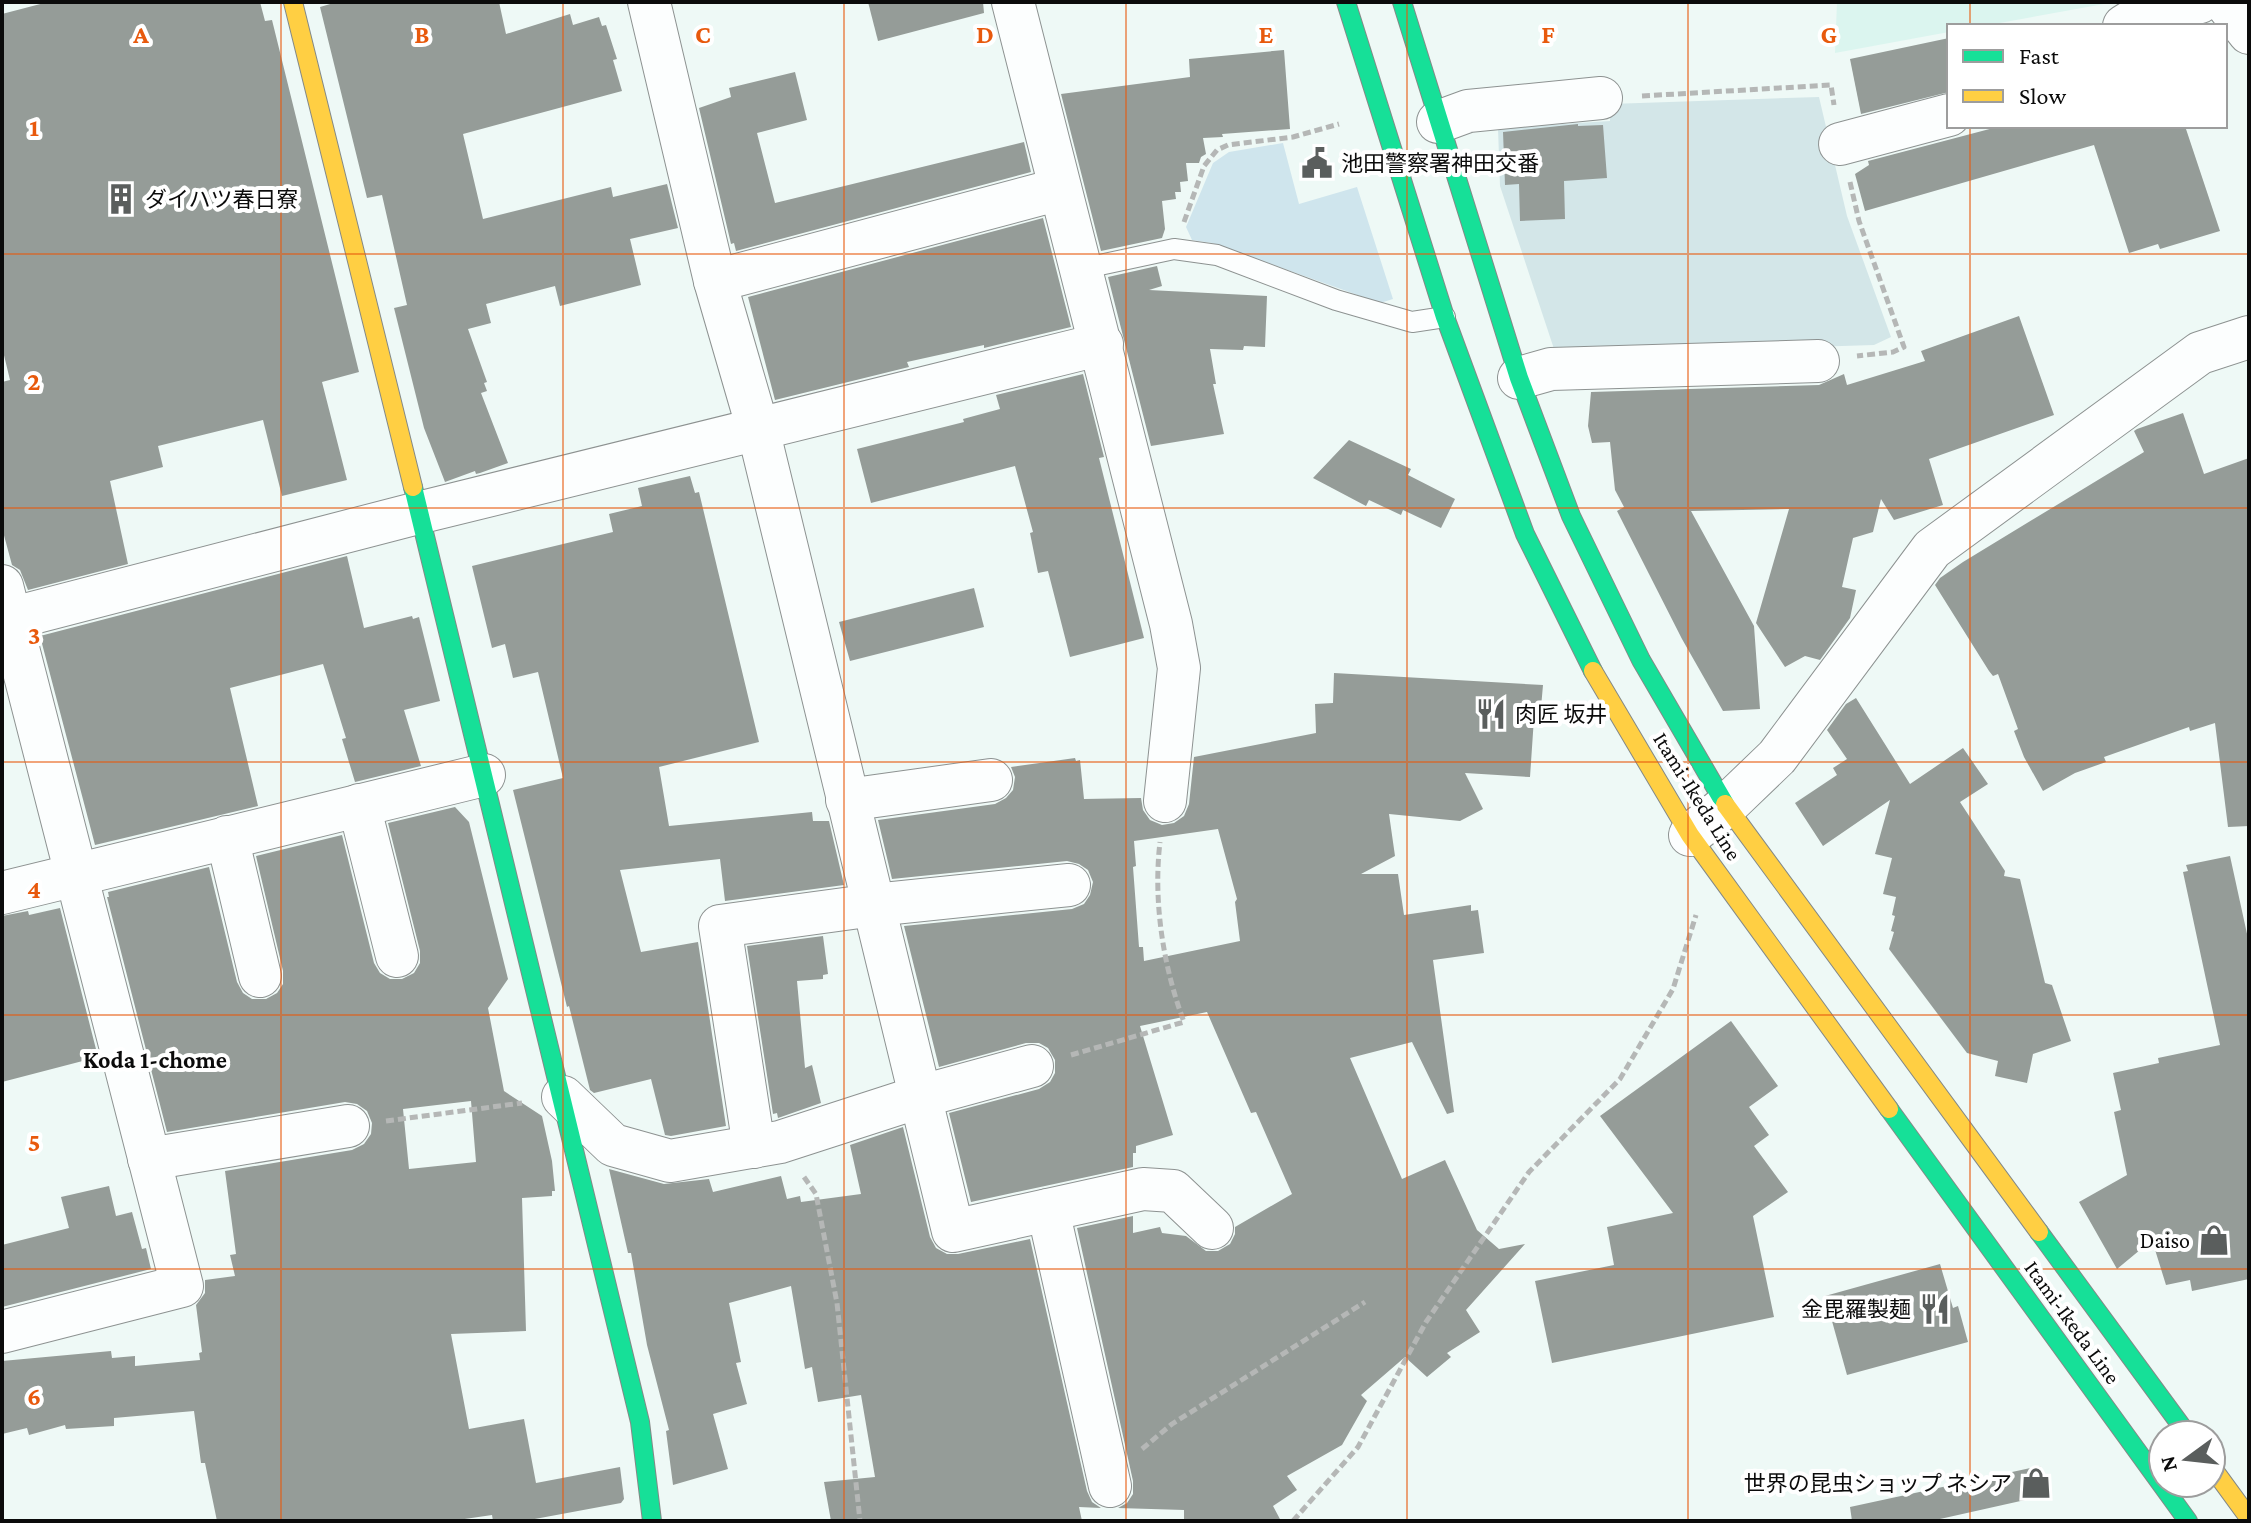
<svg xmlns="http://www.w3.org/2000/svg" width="2251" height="1523" font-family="'Crimson Pro','Noto Sans JP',serif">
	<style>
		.farmland { fill: #dbf5ef }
		.green { fill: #cfe5ed }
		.cemetery { fill: #d3e6e8 }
		.building { fill: #959c98; fill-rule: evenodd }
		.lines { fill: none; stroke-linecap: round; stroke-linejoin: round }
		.lane-casing { stroke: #8d9291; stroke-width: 22 }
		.street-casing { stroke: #8d9291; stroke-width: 44 }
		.fast-casing { stroke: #848987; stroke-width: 20 }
		.slow-casing { stroke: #848987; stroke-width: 20 }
		.path { stroke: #b5b7b6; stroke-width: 5; stroke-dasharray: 8 4; stroke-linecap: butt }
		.lane { stroke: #fcfefe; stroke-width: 20 }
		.street { stroke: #fcfefe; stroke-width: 42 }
		.fast { stroke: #16e098; stroke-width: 18 }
		.slow { stroke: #ffcf43; stroke-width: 18 }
		.grid { fill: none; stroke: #e8590c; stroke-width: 2; stroke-opacity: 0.55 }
		.labels { text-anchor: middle; stroke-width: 8; stroke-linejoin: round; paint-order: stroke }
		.poi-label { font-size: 22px; fill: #0b0b0b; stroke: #fff; text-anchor: start }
		.street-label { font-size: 22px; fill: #0b0b0b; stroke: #fff }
		.neighbourhood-label { font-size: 24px; font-weight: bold; fill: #0b0b0b; stroke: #fff }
		.grid-label { font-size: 26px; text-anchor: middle; font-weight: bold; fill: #e8590c; stroke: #fff; stroke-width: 8; stroke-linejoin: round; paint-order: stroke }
	</style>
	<rect width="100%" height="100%" fill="#eef9f6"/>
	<polygon class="farmland" points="1837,2 2115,2 1983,26 1949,26 1949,32 1835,53"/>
	<polygon class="green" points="1283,143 1299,204 1357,187 1393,299 1380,303 1212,243 1192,240 1186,227 1213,163 1229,152"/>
	<polygon class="cemetery" points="1819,97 1847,216 1891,337 1874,345 1556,355 1500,186 1498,128 1610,121 1610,104"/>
	<g class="building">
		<polygon points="48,2 260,2 265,21 272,20 359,372 322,382 347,480 282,496 263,420 158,446 163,467 110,481 128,564 28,590 20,570 12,565 2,528 2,382 10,380 2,347 2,14"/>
		<polygon points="337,2 499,2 506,34 570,14 573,25 599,17 602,26 606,25 617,59 613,60 622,91 463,134 483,219 611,187 613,197 667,184 678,228 630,239 641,285 560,306 555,286 486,304 491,323 468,329 487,382 484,383 487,391 481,393 508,463 480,473 476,474 475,471 445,482 424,428 394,308 407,305 382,195 367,198 320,7"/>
		<polygon points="868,2 983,2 984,13 878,41"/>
		<polygon points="1949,38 1949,92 1861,114 1850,59"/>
		<polygon points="1284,50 1290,129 1222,134 1223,137 1203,138 1206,154 1201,157 1199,163 1186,163 1188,181 1180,182 1181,192 1175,192 1176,199 1162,201 1165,229 1162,238 1101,251 1061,94 1190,77 1189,59"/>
		<polygon points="795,72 807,120 757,133 775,203 1024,142 1031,172 736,251 734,243 731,244 699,108 731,97 729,88"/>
		<polygon points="1578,124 1578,126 1603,125 1607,178 1564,181 1565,219 1520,221 1519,184 1505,185 1503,132"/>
		<polygon points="2001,126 2185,126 2220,231 2160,249 2158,244 2129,253 2094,145 1865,211 1855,174 1869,165 1868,161"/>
		<polygon points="1043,218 1071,327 984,348 984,345 907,362 909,367 775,400 748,297"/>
		<polygon points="1157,266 1162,286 1149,290 1267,296 1265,347 1244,346 1243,350 1210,349 1216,384 1213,384 1224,434 1151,446 1108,277"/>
		<polygon points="2019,316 2054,415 1929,459 1943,505 1894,520 1881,499 1873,532 1853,538 1842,587 1856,590 1850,618 1820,660 1805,656 1785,667 1756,623 1789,509 1691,511 1754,626 1760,709 1723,711 1682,639 1617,511 1624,507 1615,490 1610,442 1592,443 1588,426 1591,392 1819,385 1844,374 1847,385 1925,361 1921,351"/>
		<polygon points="1083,374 1104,457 1099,458 1144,638 1070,657 1048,571 1038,573 1030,533 1033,532 1015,466 871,503 857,449 964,422 963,419 1000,409 996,395"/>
		<polygon points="2183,413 2204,474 2249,458 2249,826 2228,827 2215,723 2190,731 2189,727 2104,757 2106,762 2075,773 2043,791 2024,757 2014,731 2018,729 1998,674 1993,676 1989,671 1935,585 1940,578 1963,562 2144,452 2134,431 2137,429"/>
		<polygon points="1349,440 1411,469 1408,475 1455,499 1441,528 1403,510 1401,515 1369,500 1366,506 1313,478"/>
		<polygon points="690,476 695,493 699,492 759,742 659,767 669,826 812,812 813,821 829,821 844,885 725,901 720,859 620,870 641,952 698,942 726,1126 671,1136 665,1135 651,1079 594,1093 590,1090 569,1006 567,1007 513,790 563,778 538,672 513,678 505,644 492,648 472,566 613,532 609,514 642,506 638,488"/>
		<polygon points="347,556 364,628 412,616 413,619 419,617 440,701 404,710 421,766 355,782 342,739 346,738 323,664 230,688 258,806 95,845 40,636"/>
		<polygon points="974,588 984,627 850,661 839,622"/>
		<path d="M1334 673 1543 685 1540 719 1534 718 1530 777 1465 773 1483 809 1460 821 1389 814 1395 856 1361 874H1398L1404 915 1471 905V911L1478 910 1484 953 1433 960 1454 1112 1447 1114 1412 1042 1350 1058 1402 1179 1445 1160 1477 1230 1499 1249 1525 1244 1466 1310 1480 1332 1447 1353 1451 1357 1427 1377 1405 1357 1361 1395 1367 1401 1342 1445 1287 1476 1297 1490 1273 1506 1281 1521H1184V1510L1118 1508 1127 1503 1133 1494V1481L1077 1228 1133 1216V1233L1160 1227 1162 1233 1186 1236 1206 1251H1218L1230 1244 1235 1234V1227L1292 1194 1256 1112 1251 1113 1207 1012 1140 1026 1173 1135 1136 1146V1153H1133V1167L971 1202 949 1113 1039 1089 1050 1082 1055 1073V1060L1048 1048 1039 1043H1026L939 1067 904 926 1072 909 1084 904 1090 895 1093 882 1088 870 1079 864 1067 861 892 879 878 820 995 804 1006 798 1013 790 1015 777 1011 767 1075 758 1076 761 1080 760 1084 799 1141 798 1143 810 1150 820 1162 825 1174 823 1184 816 1189 804 1194 757 1316 733 1315 704 1333 703ZM1218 829 1237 899 1235 902 1240 941 1144 961 1143 947H1139L1133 867 1136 866 1134 841Z"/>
		<polygon points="1856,698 1910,784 1963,748 1988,784 1960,802 2005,871 2004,876 2020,879 2045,983 2052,985 2071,1041 2033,1054 2027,1083 1995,1076 1998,1061 1967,1053 1889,949 1894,932 1891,931 1895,916 1892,915 1896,897 1883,894 1892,858 1875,854 1890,800 1823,846 1795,803 1837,775 1833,768 1847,759 1827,730 1846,704"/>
		<path d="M455 807 469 822 508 979 488 1008 504 1091 542 1116 552 1161 555 1191H552V1196L522 1198 526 1331 451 1334 469 1429 524 1419 536 1483 620 1467 624 1499 621 1503 524 1521H493L492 1515 451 1521H217L205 1463H201L194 1411 114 1418V1426L66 1429 65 1425 29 1435 27 1428 2 1434V1361L111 1351 112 1358 135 1356V1366L200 1360 199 1353 202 1352 196 1305 205 1293V1280L235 1276 230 1255 236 1254 225 1171 352 1150 364 1144 371 1134 372 1123 367 1111 357 1104 345 1102 167 1132 107 897H109L108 892 209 867 237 982 243 993 252 999H266L277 993 283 984V971L256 856 342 835 374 963 380 973 390 979H402L414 973 420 963V951L388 823ZM471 1101 476 1162 409 1169 403 1109Z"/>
		<polygon points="2230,856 2249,943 2249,1279 2192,1291 2190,1280 2166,1285 2152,1240 2117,1269 2079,1202 2127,1175 2114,1112 2121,1110 2113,1073 2159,1063 2158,1058 2220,1045 2183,872 2188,871 2186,865"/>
		<polygon points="60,908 98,1057 2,1082 2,916 28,911 29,915"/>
		<polygon points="823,936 828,974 823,975 823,979 797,981 805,1068 812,1065 821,1103 778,1118 777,1113 773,1114 747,946"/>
		<polygon points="1731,1021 1778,1086 1749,1107 1769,1135 1754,1146 1788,1192 1753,1216 1774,1317 1552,1363 1535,1281 1614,1265 1607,1227 1673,1213 1600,1116"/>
		<polygon points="903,1127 930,1237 936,1248 947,1254 958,1254 1030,1239 1087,1491 1092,1502 1101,1508 1079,1507 1082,1521 831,1521 824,1482 875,1477 861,1395 818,1402 812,1367 805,1369 791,1286 729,1303 741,1362 736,1363 747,1404 713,1414 728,1469 673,1485 666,1431 669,1430 647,1345 631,1253 628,1253 609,1169 664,1184 709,1179 713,1192 781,1176 787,1199 800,1196 801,1202 861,1194 850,1145"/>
		<polygon points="109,1186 116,1216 132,1212 142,1249 146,1248 151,1269 2,1307 2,1245 69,1228 61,1197"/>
		<polygon points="1940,1264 1953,1308 1958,1306 1968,1342 1847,1375 1825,1296"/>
		<polygon points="2040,1466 2048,1495 1931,1521 1852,1521 1850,1507"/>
	</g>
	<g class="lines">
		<defs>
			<polyline id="lane" points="1081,269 1174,249 1217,255 1336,300 1412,322 1445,317"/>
			<g id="street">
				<polyline points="649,2 715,281 758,429 953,1231 1143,1189 1173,1191 1212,1228"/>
				<polyline points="1013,2 1171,624 1179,668 1165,801"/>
				<polyline points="2225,2 2249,33"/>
				<polyline points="2124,26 2132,21 2200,2"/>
				<polyline points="1438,122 1468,111 1601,98"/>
				<polyline points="1840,144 1949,115"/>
				<polyline points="715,281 1060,189"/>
				<polyline points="1519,378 1551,369 1818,361"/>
				<polyline points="2,586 182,1286 2,1332"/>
				<polyline points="2,621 418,513 1102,344"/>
				<polyline points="847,800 991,780"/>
				<polyline points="359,805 397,956"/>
				<polyline points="1690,835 1726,806 1777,757 1932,549 2200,353 2249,337"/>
				<polyline points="227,837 260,976"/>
				<polyline points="2,893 484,775"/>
				<polyline points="563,1097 613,1145 670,1161 780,1142 922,1096 1032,1066"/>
				<polyline points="754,1147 720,926 874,905 1069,885"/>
				<polyline points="149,1159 348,1126"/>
				<polyline points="1048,1210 1110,1486"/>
			</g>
			<g id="fast">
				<polyline points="1346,2 1445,317 1525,534 1593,671"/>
				<polyline points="1402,2 1519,378 1571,516 1641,660 1725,804"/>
				<polyline points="413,487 640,1422 652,1521"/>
				<polyline points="1889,1109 2188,1521"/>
				<polyline points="2039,1232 2188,1435"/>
			</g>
			<g id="slow">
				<polyline points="293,2 413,487"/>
				<polyline points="1593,671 1690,835 1889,1109"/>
				<polyline points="1725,804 2039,1232"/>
				<polyline points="2211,1466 2249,1518"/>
			</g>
		</defs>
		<use href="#lane" class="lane-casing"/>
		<use href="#street" class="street-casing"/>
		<use href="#fast" class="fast-casing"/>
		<use href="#slow" class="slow-casing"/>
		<g class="path">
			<polyline points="1642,96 1831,85 1834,105"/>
			<polyline points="1850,182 1859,221 1904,347 1893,352 1857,356"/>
			<polyline points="1184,222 1204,166 1217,150 1228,145 1293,137 1339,124"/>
			<path d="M1071 1055 1184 1022C1163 966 1153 901 1160 842"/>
			<polyline points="386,1121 522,1103"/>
			<polyline points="804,1177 816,1194 837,1303 860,1521"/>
			<polyline points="1142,1449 1172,1424 1365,1302"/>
			<polyline points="1293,1521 1358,1447 1426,1322 1529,1172 1620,1079 1673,989 1696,915"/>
		</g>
		<use href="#lane" class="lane"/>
		<use href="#street" class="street"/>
		<use href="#fast" class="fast"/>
		<use href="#slow" class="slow"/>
	</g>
	<path class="grid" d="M281 2V1521M563 2V1521M844 2V1521M1126 2V1521M1407 2V1521M1688 2V1521M1970 2V26M1970 126V1521M2 254H2249M2 508H2249M2 762H2249M2 1015H2249M2 1269H2249"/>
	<defs>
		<symbol id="civic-bare" viewBox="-9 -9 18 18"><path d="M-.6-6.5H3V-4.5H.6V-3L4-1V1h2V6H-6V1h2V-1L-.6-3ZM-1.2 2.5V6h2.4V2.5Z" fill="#5a5e5d" stroke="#fff" stroke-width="2.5" paint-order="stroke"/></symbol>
		<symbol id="building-bare" viewBox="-9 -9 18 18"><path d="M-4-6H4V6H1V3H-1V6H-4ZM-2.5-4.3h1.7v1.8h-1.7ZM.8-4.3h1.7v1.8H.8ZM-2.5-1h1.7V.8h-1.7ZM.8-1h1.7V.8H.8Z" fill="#5a5e5d" stroke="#fff" stroke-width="2.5" paint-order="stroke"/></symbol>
		<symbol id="restaurant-bare" viewBox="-9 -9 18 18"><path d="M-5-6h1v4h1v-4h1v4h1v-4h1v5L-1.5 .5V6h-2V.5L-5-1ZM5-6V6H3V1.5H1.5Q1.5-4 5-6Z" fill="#5a5e5d" stroke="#fff" stroke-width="2.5" paint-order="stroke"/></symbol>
		<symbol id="shop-bare" viewBox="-9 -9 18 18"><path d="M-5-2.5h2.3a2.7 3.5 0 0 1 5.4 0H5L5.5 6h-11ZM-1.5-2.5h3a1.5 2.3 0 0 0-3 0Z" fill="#5a5e5d" stroke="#fff" stroke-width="2.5" paint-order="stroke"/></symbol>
	</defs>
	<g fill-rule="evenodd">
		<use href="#civic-bare" x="1295" y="141" width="44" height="44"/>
		<use href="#building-bare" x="99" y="177" width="44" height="44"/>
		<use href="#restaurant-bare" x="1469" y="692" width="44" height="44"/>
		<use href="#shop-bare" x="2192" y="1218" width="44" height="44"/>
		<use href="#restaurant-bare" x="1913" y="1287" width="44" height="44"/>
		<use href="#shop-bare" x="2014" y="1461" width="44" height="44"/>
	</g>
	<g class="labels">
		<g class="poi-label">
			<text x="1341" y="171">池田警察署神田交番</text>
			<text x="145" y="207">ダイハツ春日寮</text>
			<text x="1515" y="722">肉匠 坂井</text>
			<text x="2190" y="1248" text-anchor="end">Daiso</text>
			<text x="1911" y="1317" text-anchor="end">金毘羅製麺</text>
			<text x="2012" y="1491" text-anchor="end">世界の昆虫ショップ ネシア</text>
		</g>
		<g class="street-label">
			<text transform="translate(1698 796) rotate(58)" y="8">Itami-Ikeda Line</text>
			<text transform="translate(2073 1322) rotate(54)" y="8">Itami-Ikeda Line</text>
		</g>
		<g class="neighbourhood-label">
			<text x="155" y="1068">Koda 1-chome</text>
		</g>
	</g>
	<g class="grid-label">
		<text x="141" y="43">A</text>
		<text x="422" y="43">B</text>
		<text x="703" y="43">C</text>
		<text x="985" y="43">D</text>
		<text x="1266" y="43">E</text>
		<text x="1548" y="43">F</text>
		<text x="1829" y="43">G</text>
		<text x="34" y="136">1</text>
		<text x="34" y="390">2</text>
		<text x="34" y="644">3</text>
		<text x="34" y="898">4</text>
		<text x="34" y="1151">5</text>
		<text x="34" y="1405">6</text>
	</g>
	<rect width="2251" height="1523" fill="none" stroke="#0b0b0b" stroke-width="8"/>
	<rect x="1947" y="24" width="280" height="104" fill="#ffffff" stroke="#9d9d9d" stroke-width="2"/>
	<rect x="1963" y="50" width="40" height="12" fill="#16e098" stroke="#9d9d9d" stroke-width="2"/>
	<text x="2019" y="64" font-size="24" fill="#0b0b0b">Fast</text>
	<rect x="1963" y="90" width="40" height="12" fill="#ffcf43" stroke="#9d9d9d" stroke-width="2"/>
	<text x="2019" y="104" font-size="24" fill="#0b0b0b">Slow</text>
	<g transform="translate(2187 1459) rotate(255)"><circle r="38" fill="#ffffff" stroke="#9d9d9d" stroke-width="2"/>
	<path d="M0-6L14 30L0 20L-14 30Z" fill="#5a5e5d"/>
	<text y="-12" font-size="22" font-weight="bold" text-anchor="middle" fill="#0b0b0b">N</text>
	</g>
</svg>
